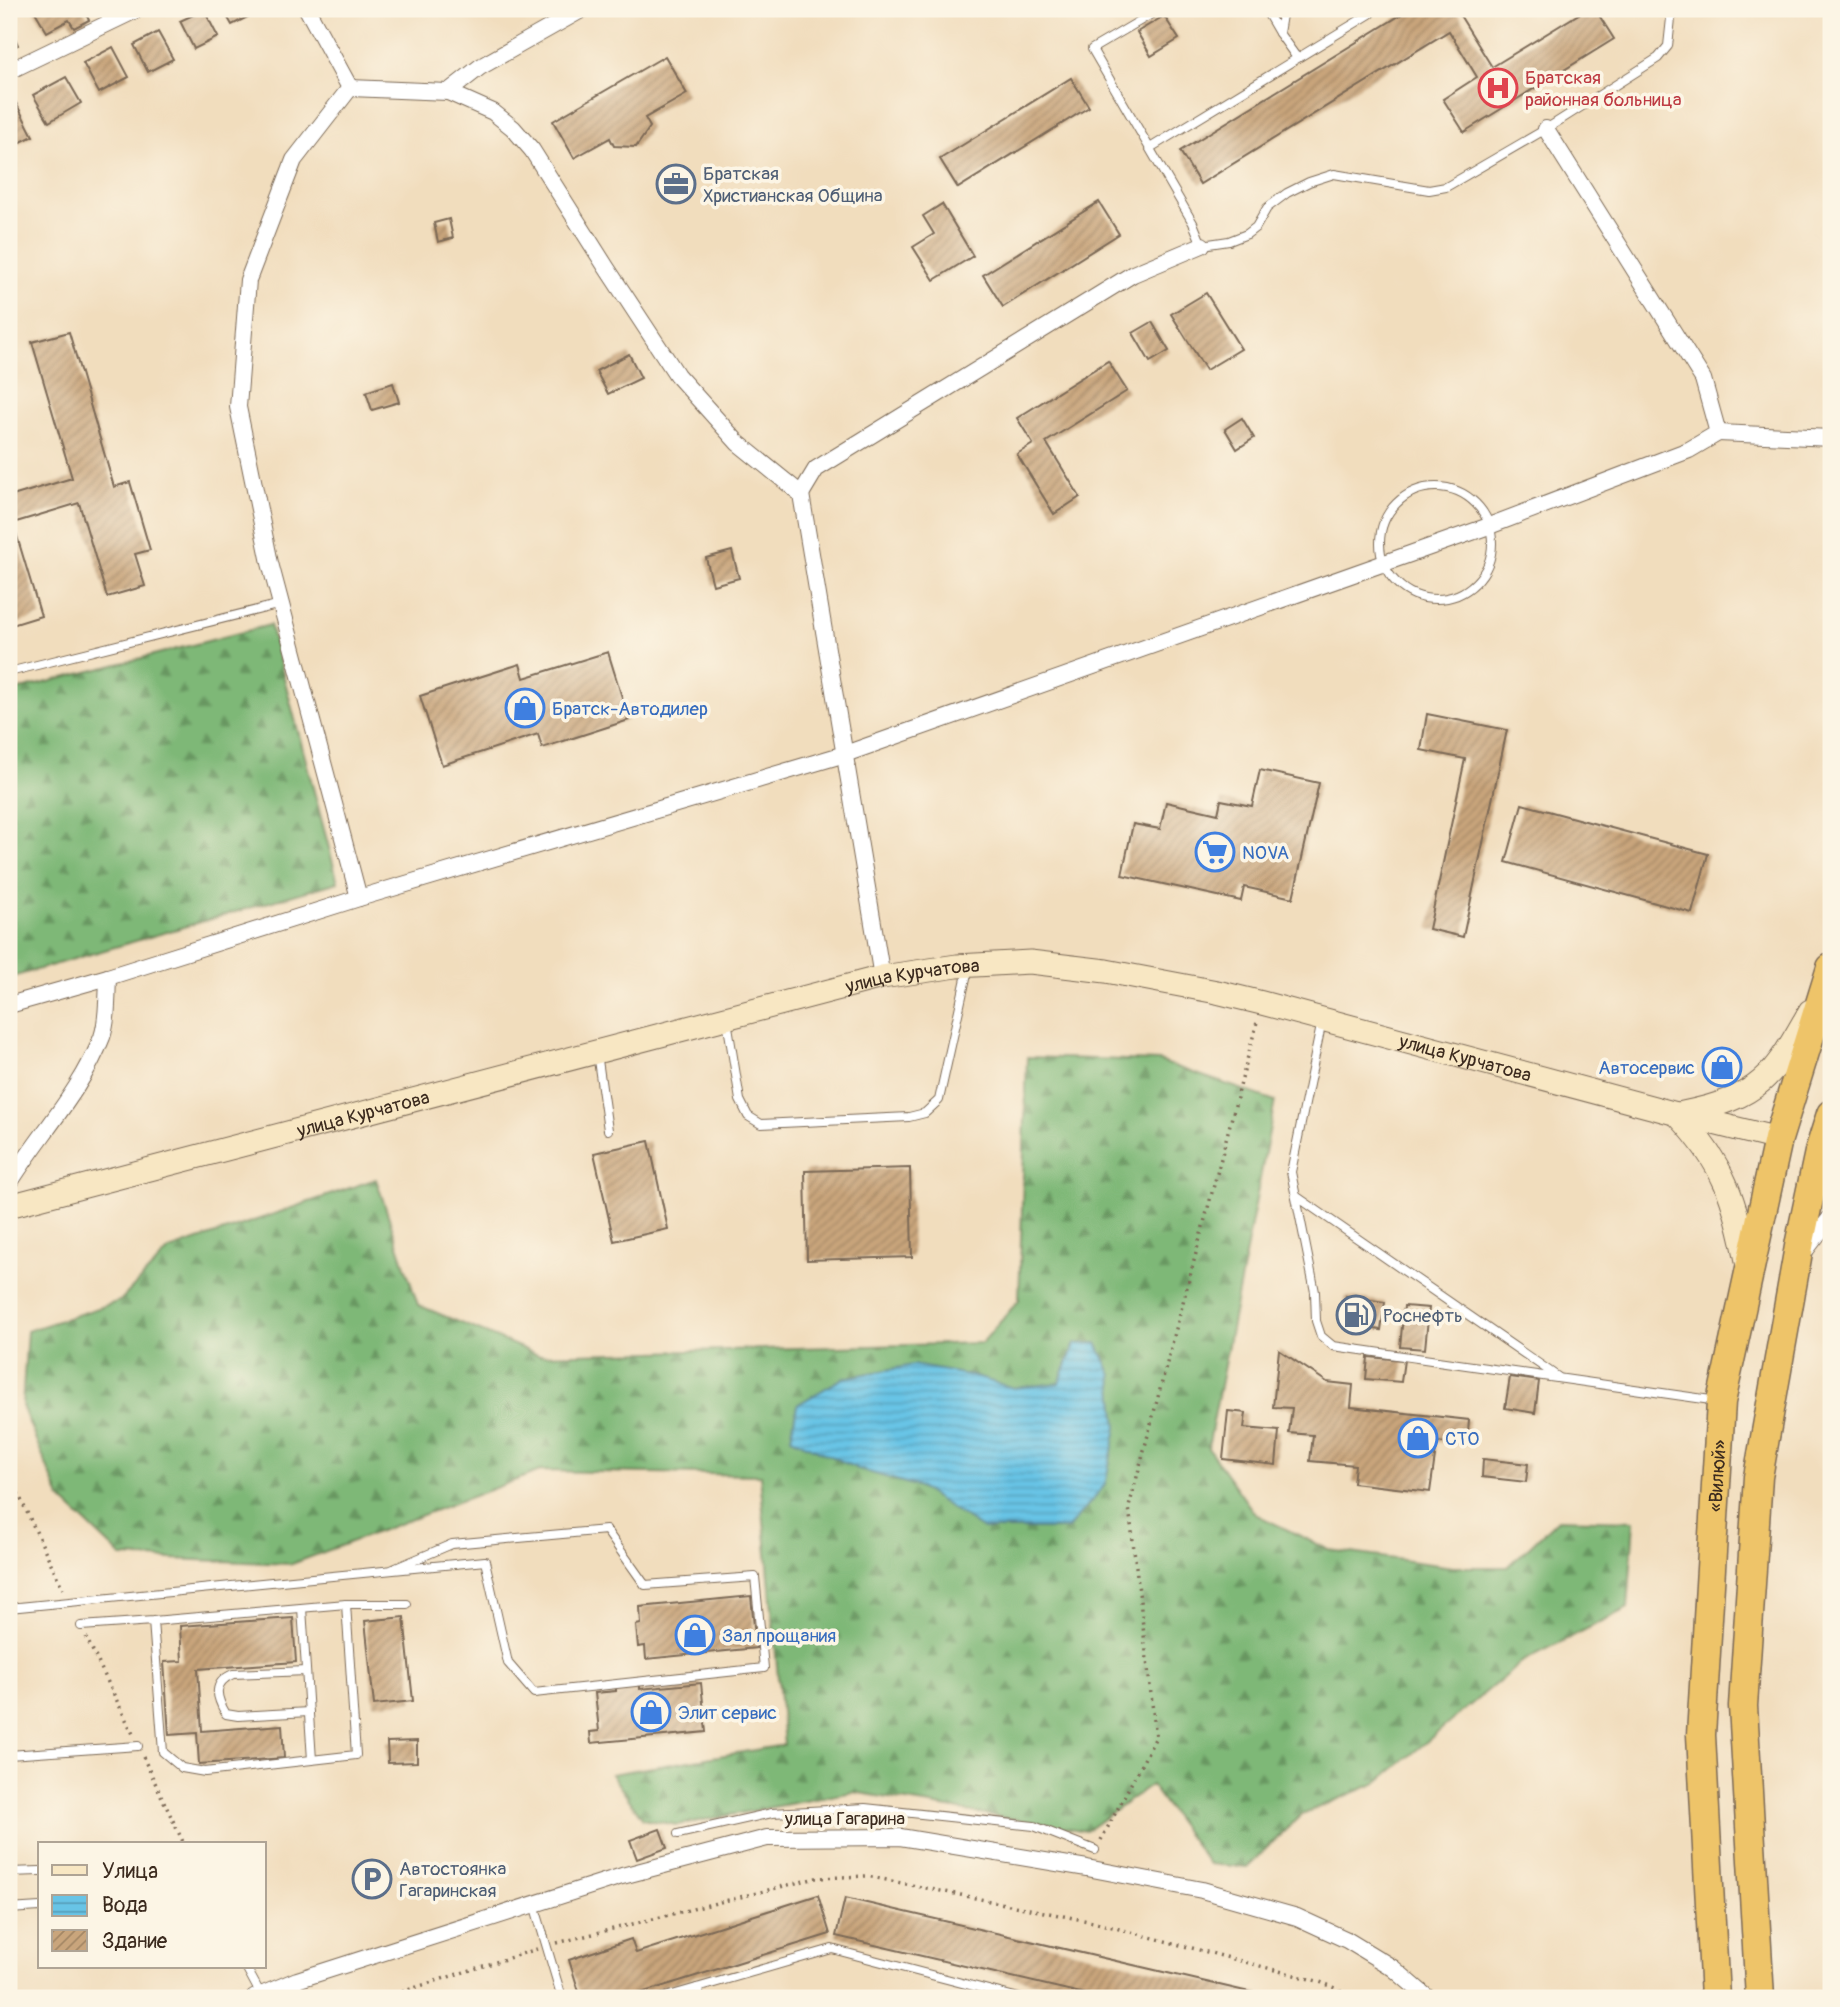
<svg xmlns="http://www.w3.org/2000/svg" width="1840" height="2007" font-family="Pangolin,sans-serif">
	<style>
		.forest { fill: url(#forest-firs); stroke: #5c714a; stroke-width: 2 }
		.water { fill: url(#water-rules); stroke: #527782; stroke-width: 2 }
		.building { fill: url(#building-hatch) }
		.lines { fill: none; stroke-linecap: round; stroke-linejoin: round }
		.service-casing { stroke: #7b6956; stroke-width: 10 }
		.minor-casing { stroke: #7b6956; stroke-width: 18 }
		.secondary-casing { stroke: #7b6956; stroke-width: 25 }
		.trunk-casing { stroke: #7b6956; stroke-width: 31 }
		.path { stroke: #7b6956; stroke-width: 3.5; stroke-dasharray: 2 5; stroke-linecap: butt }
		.service { stroke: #fff; stroke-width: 8 }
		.minor { stroke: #fff; stroke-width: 16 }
		.secondary { stroke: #f8e7c3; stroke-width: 23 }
		.trunk { stroke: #eec469; stroke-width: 28 }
		.labels { text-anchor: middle; stroke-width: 7; stroke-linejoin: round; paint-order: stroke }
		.health-label { font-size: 19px; fill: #be3a42; stroke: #fcf5e5; text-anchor: start }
		.service-label { font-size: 19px; fill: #4e5e75; stroke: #fcf5e5; text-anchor: start }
		.shop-label { font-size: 19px; fill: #366cbe; stroke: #fcf5e5; text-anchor: start }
		.street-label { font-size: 19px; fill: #3b2a1e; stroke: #fcf5e5 }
	</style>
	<defs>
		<pattern id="forest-firs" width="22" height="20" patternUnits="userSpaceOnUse" patternTransform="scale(1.75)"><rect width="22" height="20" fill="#7eb877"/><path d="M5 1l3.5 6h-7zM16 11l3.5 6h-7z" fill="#689661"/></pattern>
		<pattern id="water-rules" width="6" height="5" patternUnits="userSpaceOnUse" patternTransform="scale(1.75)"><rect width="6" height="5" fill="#68c4e6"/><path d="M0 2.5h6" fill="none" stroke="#579fba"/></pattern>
		<pattern id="building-hatch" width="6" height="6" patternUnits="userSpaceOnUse" patternTransform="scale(1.75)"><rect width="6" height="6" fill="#c9a57c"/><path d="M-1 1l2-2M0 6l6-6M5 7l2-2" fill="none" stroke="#a48765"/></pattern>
	</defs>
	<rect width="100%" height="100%" fill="#fcf5e5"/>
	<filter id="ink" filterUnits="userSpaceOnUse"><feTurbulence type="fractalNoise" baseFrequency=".0143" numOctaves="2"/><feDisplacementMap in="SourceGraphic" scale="14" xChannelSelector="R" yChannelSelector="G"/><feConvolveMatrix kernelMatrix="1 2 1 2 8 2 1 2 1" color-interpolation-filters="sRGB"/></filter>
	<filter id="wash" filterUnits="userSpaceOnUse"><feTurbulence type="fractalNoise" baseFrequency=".00686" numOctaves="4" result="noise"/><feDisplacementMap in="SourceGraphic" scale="28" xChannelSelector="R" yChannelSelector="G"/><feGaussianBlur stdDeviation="1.57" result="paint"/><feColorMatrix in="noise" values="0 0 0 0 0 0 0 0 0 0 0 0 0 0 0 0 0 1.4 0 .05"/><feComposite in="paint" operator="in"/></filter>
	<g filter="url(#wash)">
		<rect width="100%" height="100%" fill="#f1ddbd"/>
		<g class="forest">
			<polygon points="270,625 338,882 9,978 9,692"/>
			<polygon points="1027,1057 1159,1061 1275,1101 1208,1448 1255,1514 1329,1550 1453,1567 1508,1567 1558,1519 1634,1521 1628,1608 1523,1661 1377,1783 1302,1814 1247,1867 1209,1864 1151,1785 1086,1831 853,1792 677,1825 643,1819 611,1774 784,1745 760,1475 540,1471 292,1564 122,1557 60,1498 22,1406 27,1331 120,1301 169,1250 376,1179 418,1305 538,1355 982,1343 1019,1300"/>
		</g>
		<polygon class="water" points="1097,1343 1112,1375 1117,1428 1105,1485 1068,1529 983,1529 919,1487 858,1469 791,1438 797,1405 843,1378 913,1365 968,1375 1014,1388 1059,1383 1075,1344"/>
		<g id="blocks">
			<g class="building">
				<polygon points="36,9 83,9 89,20 74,28 69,20 47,32 34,10"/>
				<polygon points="223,9 263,9 232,25"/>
				<polygon points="1405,9 1456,9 1492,67 1587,9 1595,9 1614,39 1464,132 1443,99 1477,77 1449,31 1200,184 1180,151 1407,11"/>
				<polygon points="204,10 218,37 194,49 180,21"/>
				<polygon points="1164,16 1179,39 1151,56 1137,32"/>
				<polygon points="9,24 18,45 9,49"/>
				<polygon points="158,32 173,59 148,72 134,45"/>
				<polygon points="113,47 129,77 99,93 83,63"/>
				<polygon points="665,56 687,94 645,118 650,127 636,147 614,146 610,138 574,158 553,121"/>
				<polygon points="66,77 81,103 49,122 33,95"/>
				<polygon points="1071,78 1089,107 958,188 940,159"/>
				<polygon points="16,103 33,136 9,148 9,107"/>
				<polygon points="1099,202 1119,234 1003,307 983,275"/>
				<polygon points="942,204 973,256 934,280 913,247 934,234 923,216"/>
				<polygon points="449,219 453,238 438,242 434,223"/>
				<polygon points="1206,293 1241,349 1206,370 1171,314"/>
				<polygon points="1152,322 1169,351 1150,362 1133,333"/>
				<polygon points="69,332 114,487 130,482 150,550 135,554 145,586 107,597 79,503 13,523 41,616 9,626 9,497 72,478 32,342"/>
				<polygon points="629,354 641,378 608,394 596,371"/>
				<polygon points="1108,361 1127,391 1046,442 1080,497 1054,514 1017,454 1033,444 1017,418"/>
				<polygon points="393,383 399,402 372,410 366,392"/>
				<polygon points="1242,418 1254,438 1237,449 1225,429"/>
				<polygon points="732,551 739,578 713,585 706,558"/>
				<polygon points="608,652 629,720 542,748 538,734 442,765 420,696 520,664 524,678"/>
				<polygon points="1427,714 1507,730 1463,937 1429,929 1465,759 1421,750"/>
				<polygon points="1260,770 1319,783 1293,898 1244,887 1241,901 1122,875 1133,824 1160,829 1166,802 1218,814 1221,800 1252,806"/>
				<polygon points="1522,804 1708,854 1692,913 1506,862"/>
				<polygon points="649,1141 668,1229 614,1241 594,1153"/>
				<polygon points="910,1168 912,1257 807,1260 805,1171"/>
				<polygon points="1346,1296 1385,1302 1381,1330 1341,1324"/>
				<polygon points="1404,1306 1429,1308 1425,1349 1400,1347"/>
				<polygon points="1279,1350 1327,1382 1353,1385 1351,1407 1469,1420 1467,1445 1437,1442 1430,1492 1353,1483 1355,1465 1310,1461 1313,1435 1289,1433 1292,1408 1273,1407"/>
				<polygon points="1368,1357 1404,1360 1401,1382 1366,1379"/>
				<polygon points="1510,1377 1539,1381 1535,1413 1505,1408"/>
				<polygon points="1228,1411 1246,1413 1244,1428 1279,1431 1276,1465 1223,1459"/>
				<polygon points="1483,1459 1528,1464 1526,1482 1482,1477"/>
				<polygon points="751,1596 756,1648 646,1659 645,1646 638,1647 636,1625 641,1624 640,1607"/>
				<polygon points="404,1617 413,1701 374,1705 365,1621"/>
				<polygon points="293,1618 296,1662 198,1669 202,1731 282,1725 284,1758 199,1764 197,1733 169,1735 164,1662 182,1661 180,1626"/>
				<polygon points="701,1683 706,1732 591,1743 590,1732 599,1731 595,1693 616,1691 616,1687 640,1685 640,1689"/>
				<polygon points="417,1741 417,1762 388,1763 387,1742"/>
				<polygon points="660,1829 667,1848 637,1859 630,1840"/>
				<polygon points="818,1895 830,1934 625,1998 581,1998 569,1960 631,1939 636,1953"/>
				<polygon points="845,1898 1271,1997 1270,1998 1102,1998 836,1936"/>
				<polygon points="747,1993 748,1998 722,1998 722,1997"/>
			</g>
		</g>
	</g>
	<g filter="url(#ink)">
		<use href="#blocks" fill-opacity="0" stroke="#7b6956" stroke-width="2"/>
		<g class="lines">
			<defs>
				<g id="service">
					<polyline points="1160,9 1092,49 1193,223 1202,245 1229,241 1247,234 1256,227 1267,208 1287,193 1309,182 1334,174 1429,190 1446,187 1546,129 1658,58 1668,46 1672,9"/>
					<polyline points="1265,9 1279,33"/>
					<polyline points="1283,9 1279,33 1297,58"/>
					<polyline points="1150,148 1370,14 1371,9"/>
					<circle cx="1436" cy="543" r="56"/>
					<polyline points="9,672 281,604"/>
					<polyline points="727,1020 740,1100 748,1116 761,1124 909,1117 925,1113 939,1100 968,969"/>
					<polyline points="1322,1021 1291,1172 1315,1292 1316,1321 1321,1336 1333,1346 1718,1401"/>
					<polyline points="597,1053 608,1130"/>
					<polyline points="1296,1196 1558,1377"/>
					<polyline points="346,1604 407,1604"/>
					<polyline points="9,1608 485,1561 508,1663 534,1693 764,1668 755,1577 645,1585 606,1530 452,1544 391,1570"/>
					<polyline points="302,1608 312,1760"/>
					<polyline points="81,1626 153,1621 163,1752 182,1768 205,1772 356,1755 346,1604 153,1621"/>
					<path d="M306 1671 233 1674C212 1683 216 1697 226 1714L238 1716 309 1712"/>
					<polyline points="9,1755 138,1746"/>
					<polyline points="678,1834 772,1813 865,1808 1034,1826 1095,1850"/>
					<polyline points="9,1872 40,1871"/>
					<polyline points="534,1904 562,1998"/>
					<polyline points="9,1909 40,1907"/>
					<polyline points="246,1967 261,1995"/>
					<polyline points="697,1988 701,1998"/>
					<polyline points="662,1998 832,1949 1019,1998"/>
				</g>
				<g id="minor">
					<polyline points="307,9 350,88 294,160 248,280 238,407 270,563 359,898"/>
					<polyline points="9,71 138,9"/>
					<polyline points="350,88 448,92 493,112 513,128 532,150 606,267 677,375 738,443 801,494 882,977"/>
					<polyline points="448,92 480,67 583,9"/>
					<polyline points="1718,433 1831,438"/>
					<polyline points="801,494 816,469 1133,274 1202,245"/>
					<polyline points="9,1005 108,977 359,898 845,754 1489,526 1689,450 1718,433 1703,379 1546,129"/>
					<path d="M9 1184C39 1135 81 1092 102 1037 108 1020 107 996 108 977"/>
					<polyline points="1804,1252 1831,1217"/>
					<polyline points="254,1998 297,1980 622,1876 767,1838 900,1837 1087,1868 1202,1890 1297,1917 1347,1940 1393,1968 1428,1998"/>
				</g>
				<g id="secondary">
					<path d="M1683 1113C1761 1097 1773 1077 1810 1011"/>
					<path d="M1677 1114C1725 1165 1735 1199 1748 1266"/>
					<path id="s1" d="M9 1206 882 977 957 966 1030 962 1106 971 1217 992 1262 1003 1677 1114 1778 1139"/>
				</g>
				<g id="trunk">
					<path id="s2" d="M1715 1998 1701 1735 1721 1402 1778 1139 1831 968"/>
					<polyline points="1760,1998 1743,1706 1758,1477 1800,1241 1819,1152 1831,1114"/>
				</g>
			</defs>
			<use href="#service" class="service-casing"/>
			<use href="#minor" class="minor-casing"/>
			<use href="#secondary" class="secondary-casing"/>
			<use href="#trunk" class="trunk-casing"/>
			<g class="path">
				<polyline points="9,1474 63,1589"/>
				<polyline points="86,1637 133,1734"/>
				<polyline points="143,1757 184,1844"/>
				<polyline points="1101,1840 1156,1737 1129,1507 1257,1022"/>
				<polyline points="557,1943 816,1878 867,1876 1093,1922 1317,1981 1336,1988 1350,1998"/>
				<polyline points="382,1998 537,1949"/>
			</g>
			<use href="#service" class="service"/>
			<use href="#minor" class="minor"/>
			<use href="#secondary" class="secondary"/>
			<use href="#trunk" class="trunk"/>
		</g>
	</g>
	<defs>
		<symbol id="hospital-ring" viewBox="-11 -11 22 22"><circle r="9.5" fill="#fcf5e5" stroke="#e0444e" stroke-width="1.5"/><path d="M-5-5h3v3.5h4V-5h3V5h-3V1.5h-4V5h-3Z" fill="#e0444e"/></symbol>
		<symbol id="office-ring" viewBox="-11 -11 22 22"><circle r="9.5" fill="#fcf5e5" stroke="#5c6f8a" stroke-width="1.5"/><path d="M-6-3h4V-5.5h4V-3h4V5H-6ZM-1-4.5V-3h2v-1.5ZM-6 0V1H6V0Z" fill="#5c6f8a"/></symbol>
		<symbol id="shop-ring" viewBox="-11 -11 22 22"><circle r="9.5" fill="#fcf5e5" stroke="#3f7fe0" stroke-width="1.5"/><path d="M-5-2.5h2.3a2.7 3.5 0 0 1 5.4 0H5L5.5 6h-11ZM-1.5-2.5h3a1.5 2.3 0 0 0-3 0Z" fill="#3f7fe0"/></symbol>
		<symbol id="supermarket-ring" viewBox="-11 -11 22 22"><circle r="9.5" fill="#fcf5e5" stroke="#3f7fe0" stroke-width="1.5"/><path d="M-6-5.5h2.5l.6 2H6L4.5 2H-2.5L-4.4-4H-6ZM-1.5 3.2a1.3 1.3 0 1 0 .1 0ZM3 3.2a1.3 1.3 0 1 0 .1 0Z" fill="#3f7fe0"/></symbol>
		<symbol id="fuel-ring" viewBox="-11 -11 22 22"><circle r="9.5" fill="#fcf5e5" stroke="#5c6f8a" stroke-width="1.5"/><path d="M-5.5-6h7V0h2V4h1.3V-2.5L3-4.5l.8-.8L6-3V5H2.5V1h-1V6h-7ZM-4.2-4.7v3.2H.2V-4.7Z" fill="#5c6f8a"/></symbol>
		<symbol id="parking-ring" viewBox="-11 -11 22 22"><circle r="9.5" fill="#fcf5e5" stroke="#5c6f8a" stroke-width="1.5"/><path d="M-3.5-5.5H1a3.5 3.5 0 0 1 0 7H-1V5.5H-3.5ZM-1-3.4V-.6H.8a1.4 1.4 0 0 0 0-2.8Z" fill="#5c6f8a"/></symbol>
	</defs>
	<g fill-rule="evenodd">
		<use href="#hospital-ring" x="1476" y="66" width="44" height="44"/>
		<use href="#office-ring" x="654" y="162" width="44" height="44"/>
		<use href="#shop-ring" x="503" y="686" width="44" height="44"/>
		<use href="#supermarket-ring" x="1193" y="830" width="44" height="44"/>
		<use href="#shop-ring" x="1700" y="1045" width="44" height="44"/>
		<use href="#fuel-ring" x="1334" y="1293" width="44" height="44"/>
		<use href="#shop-ring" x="1396" y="1416" width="44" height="44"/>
		<use href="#shop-ring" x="673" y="1613" width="44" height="44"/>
		<use href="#shop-ring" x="629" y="1690" width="44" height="44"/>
		<use href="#parking-ring" x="350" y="1857" width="44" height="44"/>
	</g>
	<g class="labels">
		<g class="health-label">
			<text x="1525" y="84">Братская<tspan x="1525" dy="22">районная больница</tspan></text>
		</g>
		<g class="service-label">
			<text x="703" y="180">Братская<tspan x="703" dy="22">Христианская Община</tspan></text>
			<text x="1383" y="1322">Роснефть</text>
			<text x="399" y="1875">Автостоянка<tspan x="399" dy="22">Гагаринская</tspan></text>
		</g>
		<g class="shop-label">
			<text x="552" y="715">Братск-Автодилер</text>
			<text x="1242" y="859">NOVA</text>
			<text x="1695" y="1074" text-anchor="end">Автосервис</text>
			<text x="1445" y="1445">СТО</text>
			<text x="722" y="1642">Зал прощания</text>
			<text x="678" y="1719">Элит сервис</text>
		</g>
		<g class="street-label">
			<text dy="7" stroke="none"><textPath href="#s1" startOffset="933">улица Курчатова</textPath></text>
			<text dy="7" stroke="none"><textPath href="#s1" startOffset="1498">улица Курчатова</textPath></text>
			<text dy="7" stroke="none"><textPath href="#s1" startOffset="366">улица Курчатова</textPath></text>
			<text dy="7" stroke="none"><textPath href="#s2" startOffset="523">«Вилюй»</textPath></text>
			<text x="845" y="1825">улица Гагарина</text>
		</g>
	</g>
	<rect width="1840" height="2007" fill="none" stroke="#fcf5e5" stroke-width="35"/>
	<rect x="38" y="1842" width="228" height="126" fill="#fcf5e5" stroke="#afa495" stroke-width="2"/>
	<rect x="52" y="1865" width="35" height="10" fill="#f8e7c3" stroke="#afa495" stroke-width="2"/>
	<text x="102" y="1878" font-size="21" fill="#3b2a1e">Улица</text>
	<rect x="52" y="1895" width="35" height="21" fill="url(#water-rules)" stroke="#afa495" stroke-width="2"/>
	<text x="102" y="1912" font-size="21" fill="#3b2a1e">Вода</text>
	<rect x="52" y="1930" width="35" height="21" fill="url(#building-hatch)" stroke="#afa495" stroke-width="2"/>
	<text x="102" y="1948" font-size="21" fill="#3b2a1e">Здание</text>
</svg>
